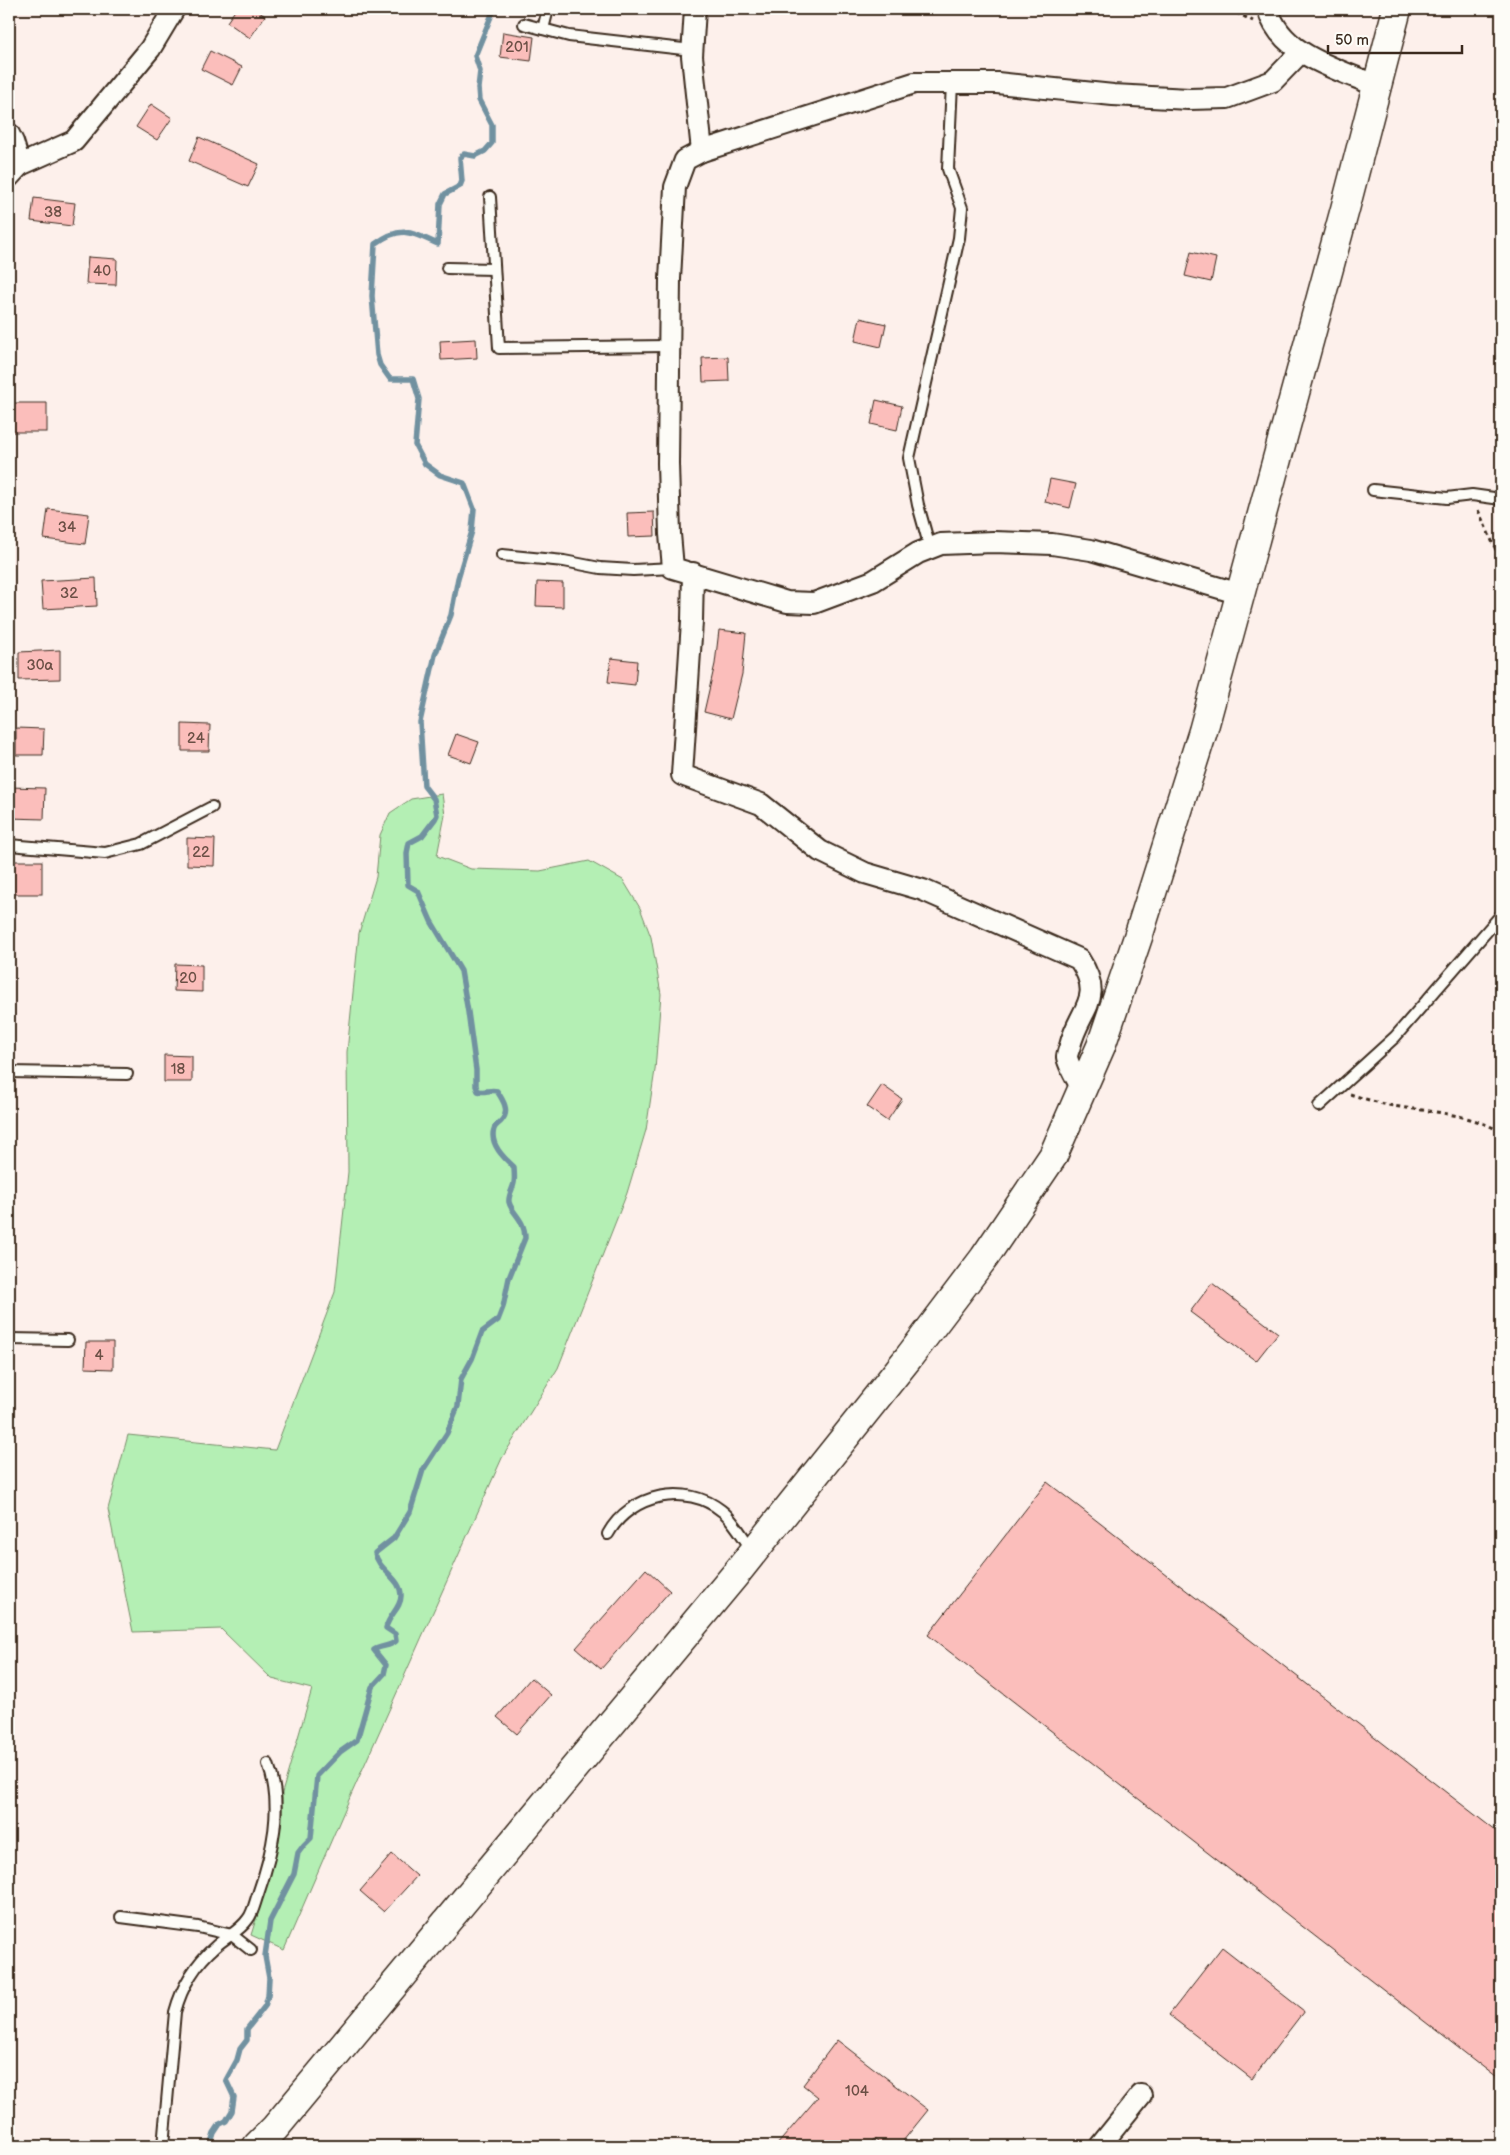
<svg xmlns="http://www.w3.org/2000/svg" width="1510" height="2155" font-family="'Balsamiq Sans',sans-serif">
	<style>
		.green { fill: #b4efb4; stroke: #788c69 }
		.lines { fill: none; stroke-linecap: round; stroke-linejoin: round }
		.stream { stroke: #7191a0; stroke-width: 5.5 }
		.building { fill: #fbbebb; stroke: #3b2a1e }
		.lane-casing { stroke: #3b2a1e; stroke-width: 14 }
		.street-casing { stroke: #3b2a1e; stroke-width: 24 }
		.secondary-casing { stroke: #3b2a1e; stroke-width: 31 }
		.path { stroke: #3b2a1e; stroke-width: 3; stroke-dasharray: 4 4; stroke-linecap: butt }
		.lane { stroke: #fdfcf7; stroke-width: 10 }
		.street { stroke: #fdfcf7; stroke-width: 20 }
		.secondary { stroke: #fdfcf7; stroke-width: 28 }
		.labels { text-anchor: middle; stroke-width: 4; stroke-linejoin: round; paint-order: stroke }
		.number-label { font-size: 15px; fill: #6b4f45 }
	</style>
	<rect width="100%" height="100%" fill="#fdf0eb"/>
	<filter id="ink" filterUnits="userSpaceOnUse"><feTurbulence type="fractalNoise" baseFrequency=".02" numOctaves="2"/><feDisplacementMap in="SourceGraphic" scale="10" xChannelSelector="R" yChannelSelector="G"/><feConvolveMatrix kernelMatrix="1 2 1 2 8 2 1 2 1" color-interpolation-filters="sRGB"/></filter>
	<g filter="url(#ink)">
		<polygon class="green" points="442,794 445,815 437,856 471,869 540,871 589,861 623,880 640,908 651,937 661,994 655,1070 646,1130 627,1193 558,1368 502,1458 351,1795 284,1950 251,1935 274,1862 282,1822 282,1793 312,1689 272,1679 221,1629 133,1632 108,1509 128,1435 275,1450 335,1292 348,1172 347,1052 359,933 376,877 380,835 390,813 411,799"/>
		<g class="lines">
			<path class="stream" d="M210 2146 214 2133 220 2124 226 2121 232 2111 234 2097 226 2080 237 2060 240 2049 247 2040V2029L265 2006 268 1996 269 1978 265 1956 270 1921 294 1874 298 1853 304 1845 311 1838 317 1776 340 1752 357 1740 372 1687 384 1674 386 1665 374 1650C381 1645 390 1647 396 1641L395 1634 386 1628C388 1616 401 1608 401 1596 402 1579 378 1570 375 1553L394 1538 410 1512 423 1470 447 1433 458 1406 461 1379 472 1359 482 1332 498 1320 503 1307 509 1278 525 1238C525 1219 512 1214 509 1202 508 1195 513 1189 514 1183 515 1178 514 1172 514 1167 504 1158 489 1144 494 1129 495 1125 499 1124 502 1120 510 1111 503 1100 497 1091 490 1089 485 1093 478 1091L476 1086V1070L468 1012 461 971 431 921 418 891 408 885 407 853 409 843 422 836 435 819 437 815 434 799 424 786 420 722 435 655 451 615 458 578 472 531 474 509 464 483 440 475 425 464 415 445 419 399 413 379H390L380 365 377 355 372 296 375 244C401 225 411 232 438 244L440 204 445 194 460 186 462 181 460 158 464 154 475 156 485 151 492 143V125L479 100 478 88 480 71 475 56 494 9"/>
		</g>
		<g class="building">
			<polygon points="236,9 255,9 265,16 250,38 227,22"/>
			<polygon points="503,32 534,37 531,61 500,57"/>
			<polygon points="210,51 242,67 233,85 201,69"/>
			<polygon points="151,104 172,118 157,140 136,127"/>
			<polygon points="199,137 259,164 248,187 189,161"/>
			<polygon points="34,198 75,203 72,226 31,221"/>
			<polygon points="1191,252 1216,258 1211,282 1185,276"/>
			<polygon points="88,257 117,259 116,285 86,284"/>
			<polygon points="860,318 886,324 881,347 855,341"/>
			<polygon points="476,339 477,358 441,360 440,341"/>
			<polygon points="728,357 729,381 703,382 702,358"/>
			<polygon points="876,400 902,406 897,430 871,424"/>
			<rect x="9" y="403" width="38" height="29"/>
			<polygon points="1050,479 1076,484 1070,508 1045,502"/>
			<polygon points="48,509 89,514 85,544 44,539"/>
			<polygon points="654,512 655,536 628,537 627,513"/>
			<polygon points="96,578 97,606 43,609 41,581"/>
			<polygon points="537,582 563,583 563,607 536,606"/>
			<polygon points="719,630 746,633 742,674 731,719 704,712 715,664"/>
			<polygon points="60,650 60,679 19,680 19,652"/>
			<polygon points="611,658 637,661 635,685 608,682"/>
			<polygon points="182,724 210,725 209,751 182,751"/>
			<polygon points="16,728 44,729 43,755 16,755"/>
			<polygon points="456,734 479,742 471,763 448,755"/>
			<polygon points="9,787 45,788 44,819 9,818"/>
			<polygon points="187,838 215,839 214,866 187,865"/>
			<rect x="9" y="861" width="33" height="33"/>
			<polygon points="175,964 202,965 202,992 174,991"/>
			<polygon points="164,1055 192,1056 192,1082 164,1082"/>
			<polygon points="882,1085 902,1099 887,1121 867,1107"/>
			<polygon points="1212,1283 1278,1333 1256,1361 1190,1312"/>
			<polygon points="86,1342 113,1342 113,1369 85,1368"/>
			<polygon points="1047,1482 1501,1835 1501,2081 928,1635"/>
			<polygon points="646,1569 670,1591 601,1669 576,1648"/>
			<polygon points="531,1678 551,1695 517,1734 497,1717"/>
			<polygon points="392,1854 417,1876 384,1912 360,1891"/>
			<polygon points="1222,1947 1304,2011 1252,2079 1169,2015"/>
			<polygon points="837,2040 928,2110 899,2146 883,2146 874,2139 868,2146 776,2146 818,2097 803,2085"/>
		</g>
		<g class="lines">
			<defs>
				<g id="lane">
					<polyline points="524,24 569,36 692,50"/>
					<polyline points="543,29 548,9"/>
					<polyline points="490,197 499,348 668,346"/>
					<polyline points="447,268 494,269"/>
					<polyline points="1373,490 1447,498 1472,495 1501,499"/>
					<polyline points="930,548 918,505 909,458 959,238 962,208 948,169 952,83"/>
					<polyline points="502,555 564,561 600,568 633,570 673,568"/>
					<polyline points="9,845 105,853 141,844 212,807"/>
					<polyline points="9,1072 127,1074"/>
					<polyline points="1319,1106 1395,1037 1501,915"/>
					<polyline points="9,1339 68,1340"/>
					<path d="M608 1534C630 1494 686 1482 722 1511 734 1520 743 1538 753 1551"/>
					<polyline points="121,1917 198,1927 232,1935 251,1950"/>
					<path d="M163 2146 175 2012C182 1986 195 1964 216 1946 226 1937 240 1931 248 1919 253 1913 255 1902 258 1894 272 1854 284 1806 268 1764"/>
				</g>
				<g id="street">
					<polyline points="695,9 692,56 702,151"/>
					<path d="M1268 9C1280 55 1338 69 1377 86"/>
					<polyline points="9,134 13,142 20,165 9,177"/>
					<polyline points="20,165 74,141 150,49 174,9"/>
					<path d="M693 573 692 621 682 775 761 804 820 851 865 873 923 890 1079 959C1106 1000 1079 1008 1070 1046 1069 1049 1067 1054 1067 1057 1068 1065 1078 1081 1082 1089"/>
					<polyline points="1240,594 1091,550 1052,544 993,542 941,544 918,553 873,581 814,603 787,602 673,568 670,534 668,463 670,279 675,187 685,160 702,151 914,83 997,83 1113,95 1189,99 1227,98 1273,81 1301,52"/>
					<polyline points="1100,2146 1141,2095"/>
				</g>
				<polyline id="secondary" points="257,2146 275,2128 735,1575 909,1357 984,1258 1053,1156 1101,1046 1139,934 1203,731 1345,209 1397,9"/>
			</defs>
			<use href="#lane" class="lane-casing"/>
			<use href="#street" class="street-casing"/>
			<use href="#secondary" class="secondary-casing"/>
			<g class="path">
				<polyline points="1229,9 1253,21"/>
				<polyline points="1478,510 1501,561"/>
				<path d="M1350 1094C1362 1098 1375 1102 1388 1105 1426 1112 1467 1112 1501 1132"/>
			</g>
			<use href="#lane" class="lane"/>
			<use href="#street" class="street"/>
			<use href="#secondary" class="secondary"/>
		</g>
	</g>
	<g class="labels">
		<g class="number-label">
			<text x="517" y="52">201</text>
			<text x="53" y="217">38</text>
			<text x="102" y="276">40</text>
			<text x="67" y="532">34</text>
			<text x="69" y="598">32</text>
			<text x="40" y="670">30а</text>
			<text x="196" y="743">24</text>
			<text x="201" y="857">22</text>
			<text x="188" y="983">20</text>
			<text x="178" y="1074">18</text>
			<text x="99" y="1360">4</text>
			<text x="857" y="2096">104</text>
		</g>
	</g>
	<rect width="1510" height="2155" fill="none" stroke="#fdfcf7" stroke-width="30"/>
	<rect x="15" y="15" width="1480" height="2125" fill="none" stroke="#3b2a1e" stroke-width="2" filter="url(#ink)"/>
	<path d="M1328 45v8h134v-8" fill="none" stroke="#3b2a1e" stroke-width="2.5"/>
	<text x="1335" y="45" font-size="15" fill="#3b2a1e" stroke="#fdfcf7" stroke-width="4" paint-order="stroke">50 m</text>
</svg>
